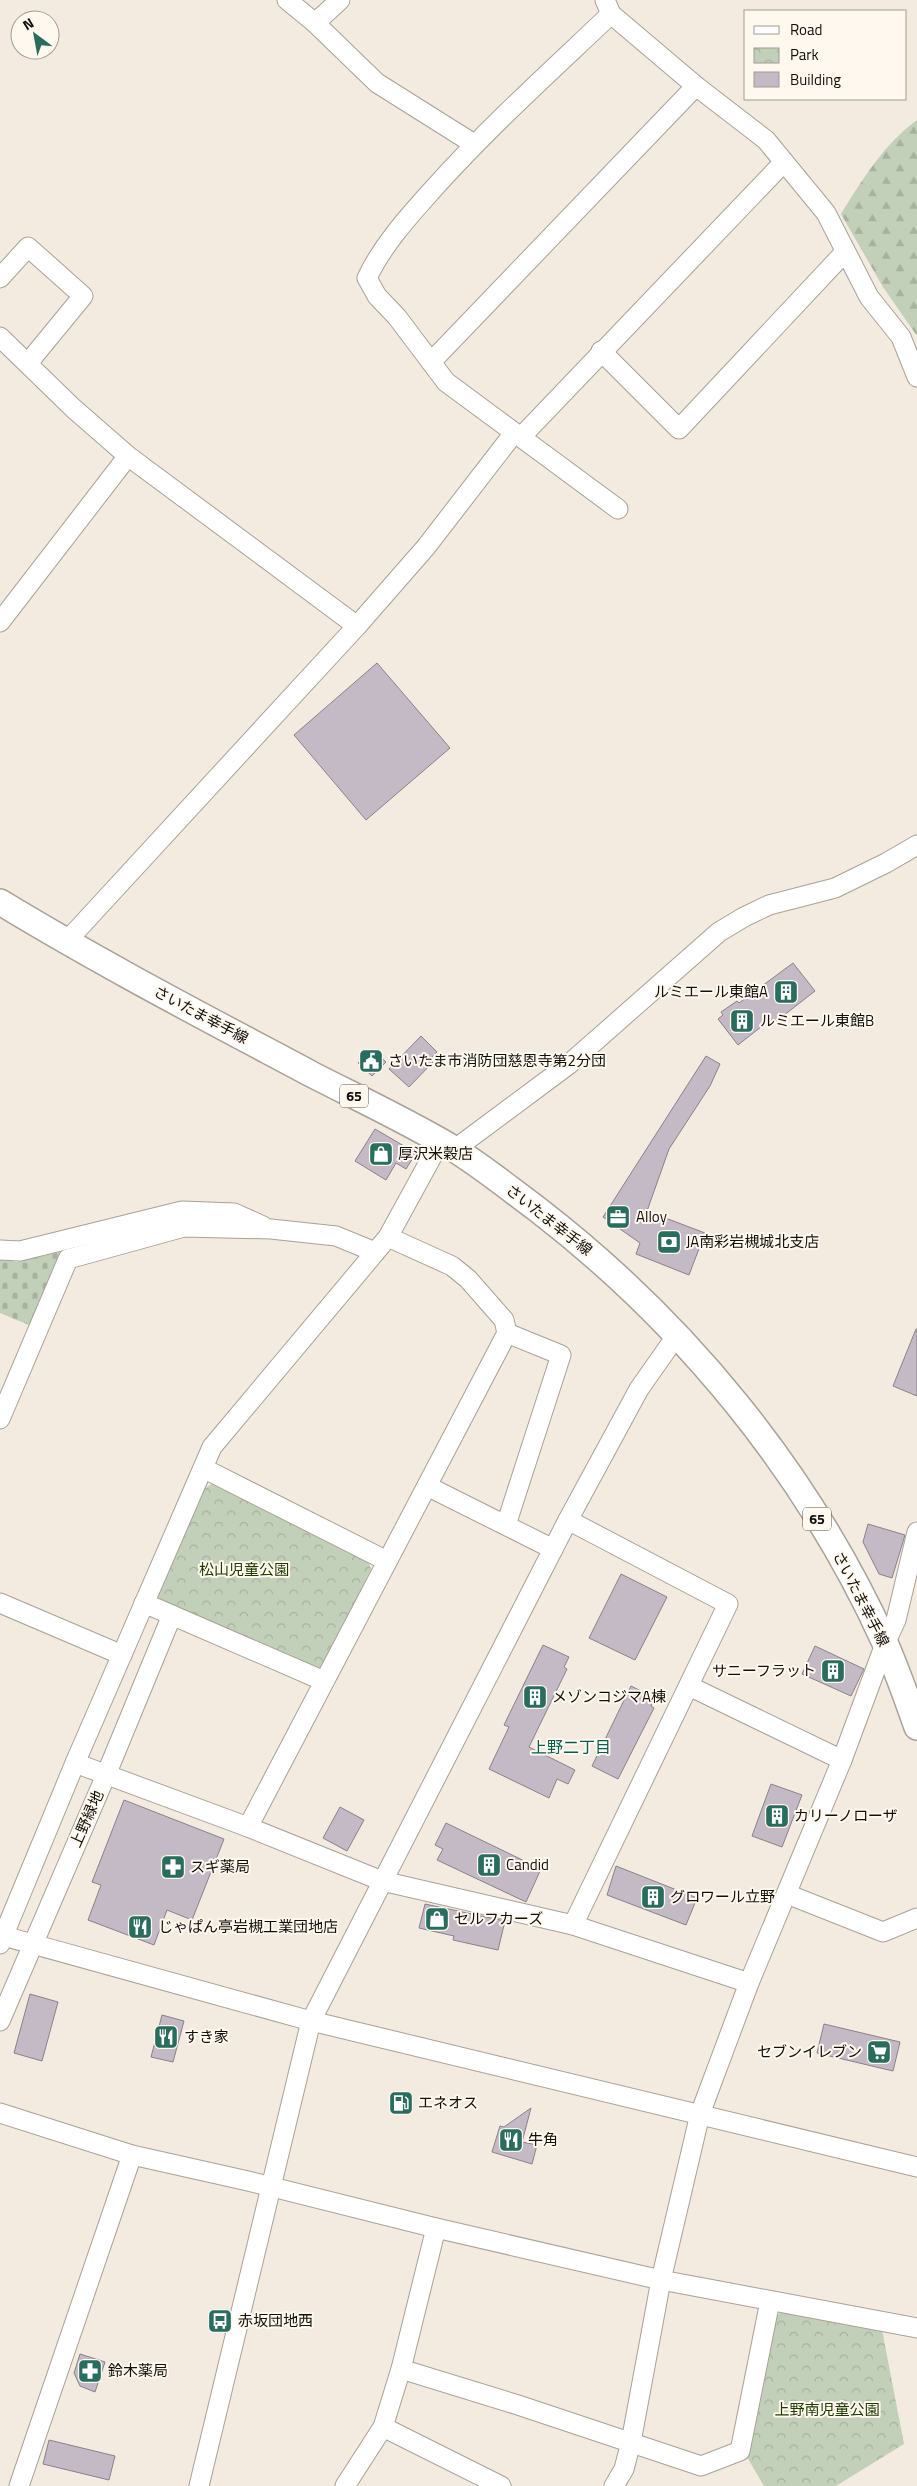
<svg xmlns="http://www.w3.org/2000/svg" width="917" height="2486" font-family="'Titillium Web','Noto Sans JP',sans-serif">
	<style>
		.forest { fill: url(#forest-firs) }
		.cemetery { fill: url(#cemetery-stones) }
		.park { fill: url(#park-crowns) }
		.building { fill: #c3bac5; stroke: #89818b }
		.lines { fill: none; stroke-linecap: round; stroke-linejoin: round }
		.minor-casing { stroke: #a9a197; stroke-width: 21 }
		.major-casing { stroke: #a9a197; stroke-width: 28 }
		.minor { stroke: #fff; stroke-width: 19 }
		.major { stroke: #fff; stroke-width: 25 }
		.labels { text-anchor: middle; stroke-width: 4; stroke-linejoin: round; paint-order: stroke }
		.shield { fill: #fff8ef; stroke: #59554f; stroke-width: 1 }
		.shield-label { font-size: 14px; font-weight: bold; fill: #120f0b }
		.poi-label { font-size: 15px; fill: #120f0b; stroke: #fff8ef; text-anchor: start }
		.street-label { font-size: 15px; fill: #120f0b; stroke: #fff8ef }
		.park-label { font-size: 15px; fill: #203b02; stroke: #fff8ef }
		.neighbourhood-label { font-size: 16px; fill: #005f50; stroke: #fff8ef }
	</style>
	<defs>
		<pattern id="forest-firs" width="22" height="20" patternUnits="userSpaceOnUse" patternTransform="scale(1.25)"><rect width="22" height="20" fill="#c2d0b9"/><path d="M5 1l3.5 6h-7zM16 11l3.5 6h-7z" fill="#a6b19e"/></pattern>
		<pattern id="cemetery-stones" width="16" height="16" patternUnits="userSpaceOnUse" patternTransform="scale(1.25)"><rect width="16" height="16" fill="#c2d0b9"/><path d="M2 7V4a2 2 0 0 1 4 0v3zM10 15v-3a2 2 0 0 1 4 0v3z" fill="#a6b19e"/></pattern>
		<pattern id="park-crowns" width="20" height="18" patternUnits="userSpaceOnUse" patternTransform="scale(1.25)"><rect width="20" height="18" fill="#c2d0b9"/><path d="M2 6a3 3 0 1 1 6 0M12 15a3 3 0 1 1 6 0" fill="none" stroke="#a6b19e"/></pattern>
	</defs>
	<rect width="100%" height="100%" fill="#f3ebdf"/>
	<path class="forest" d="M917 120V336L883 287 841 214C862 180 884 144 917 120Z"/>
	<polygon class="cemetery" points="65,1251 29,1325 0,1313 0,1258 16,1262"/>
	<g class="park">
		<polygon points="213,1483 368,1560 371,1569 326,1663 316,1670 166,1605 158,1597 202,1490"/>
		<polygon points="783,2311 882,2330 904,2444 836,2486 764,2486 747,2457 776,2316"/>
	</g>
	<g class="building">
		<polygon points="377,663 450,748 366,820 294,735"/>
		<polygon points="793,963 815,991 774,1023 771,1019 738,1045 718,1019 723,1015 721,1012 737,1001 739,1003"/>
		<polygon points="421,1036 437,1052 430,1059 433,1062 409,1087 389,1069"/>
		<polygon points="372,1049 386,1062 372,1076 358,1063"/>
		<polygon points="706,1056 720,1064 710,1086 669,1149 647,1211 705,1233 689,1275 636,1254 640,1243 603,1217"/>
		<polygon points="375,1129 416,1153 406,1169 396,1163 386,1180 355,1161"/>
		<polygon points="916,1329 917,1329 917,1396 893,1386"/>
		<polygon points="868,1524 905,1535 892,1578 879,1574 863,1542"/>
		<polygon points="621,1574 667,1597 635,1660 589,1638"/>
		<polygon points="543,1645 569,1657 564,1667 567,1669 529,1747 575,1770 568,1784 557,1779 549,1798 489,1769 509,1727 504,1725"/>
		<polygon points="815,1646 864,1669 851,1696 802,1674"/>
		<polygon points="631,1686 655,1698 651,1706 654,1708 618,1779 592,1766"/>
		<polygon points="771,1784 802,1795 782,1847 752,1836"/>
		<polygon points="124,1800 224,1839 192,1920 167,1910 154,1945 88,1920 101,1885 92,1882"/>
		<polygon points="340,1807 364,1820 347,1851 323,1838"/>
		<polygon points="446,1823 541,1869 526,1902 437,1860 443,1849 435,1845"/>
		<polygon points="616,1866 697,1898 686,1925 607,1895"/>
		<polygon points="425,1904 505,1921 498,1950 453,1940 454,1936 419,1928"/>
		<polygon points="30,1994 58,2002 42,2061 14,2053"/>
		<polygon points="162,2015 184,2021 173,2062 151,2057"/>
		<polygon points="824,2024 900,2042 893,2071 817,2053"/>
		<polygon points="531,2108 522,2142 537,2145 532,2164 492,2152 500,2126 504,2127"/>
		<polygon points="80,2354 105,2362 95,2392 80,2386 74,2373"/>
		<polygon points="49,2440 115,2456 109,2480 43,2464"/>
	</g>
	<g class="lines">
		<defs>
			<g id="minor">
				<polyline points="287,0 315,23 377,83 474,144"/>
				<polyline points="605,0 611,14 696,86 766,140 826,213 869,297 901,337 917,377"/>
				<path d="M611 14C551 71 490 126 435 187 410 215 383 244 367 278L377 296 397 317 446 382 618 509"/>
				<polyline points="315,23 340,0"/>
				<polyline points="0,278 28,247 83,296 28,363"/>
				<polyline points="0,337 73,408 128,456 357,626"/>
				<polyline points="601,351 679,429 845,252"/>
				<polyline points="431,362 696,86"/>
				<polyline points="521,437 784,162"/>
				<polyline points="0,622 128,456"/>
				<polyline points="66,942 357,626 426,547 514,433"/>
				<polyline points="455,1149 568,1065 719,932 744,917 769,905 835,888 886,863 917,845"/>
				<polyline points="0,1250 20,1251 182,1211 234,1213 263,1226"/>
				<polyline points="0,1419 68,1259 184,1227 271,1229 336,1236 375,1252"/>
				<polyline points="203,1468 387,1561"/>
				<polyline points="427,1486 553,1549"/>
				<polyline points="568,1520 728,1604 573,1925"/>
				<polyline points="506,1525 561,1355 507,1333"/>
				<polyline points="0,1603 122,1655"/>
				<polyline points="144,1603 324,1681"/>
				<polyline points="689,1686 842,1760"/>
				<polyline points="75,1763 248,1827 382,1881 573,1925 749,1983"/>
				<polyline points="248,1827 507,1333 504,1320 468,1279 452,1266 388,1237"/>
				<polyline points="787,1894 883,1932 917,1918"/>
				<polyline points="0,1935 311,2021 917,2167"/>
				<polyline points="0,1944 75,1763 212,1447 388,1237 440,1142"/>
				<polyline points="0,2021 106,1775 172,1615"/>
				<polyline points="0,2113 132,2155 248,2181 436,2228 661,2280 917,2328"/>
				<polyline points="401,2369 518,2405 701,2466 740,2451 770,2301"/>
				<polyline points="383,2427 501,2486"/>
				<polyline points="19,2486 132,2155"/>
				<polyline points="199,2486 311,2021 568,1520 639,1389 677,1335"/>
				<polyline points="345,2486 383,2427 401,2369 436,2228"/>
				<polyline points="614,2486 624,2469 631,2442 661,2280 700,2114 749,1983 842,1760 885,1644 896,1620 917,1532"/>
			</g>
			<path id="major" d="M0 902C102 964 208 1019 313 1075 360 1099 409 1122 454 1149 483 1167 510 1189 537 1209 685 1323 808 1473 885 1643 897 1670 907 1699 917 1727"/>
		</defs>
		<use href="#minor" class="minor-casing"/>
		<use href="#major" class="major-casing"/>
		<use href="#minor" class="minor"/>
		<use href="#major" class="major"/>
	</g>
	<defs>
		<symbol id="building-square" viewBox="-11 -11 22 22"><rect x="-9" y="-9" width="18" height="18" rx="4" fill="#296d5f" stroke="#fff8ef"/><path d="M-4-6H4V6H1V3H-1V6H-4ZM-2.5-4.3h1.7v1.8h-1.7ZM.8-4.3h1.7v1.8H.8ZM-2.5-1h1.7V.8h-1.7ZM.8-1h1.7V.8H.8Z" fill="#fff"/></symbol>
		<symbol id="civic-square" viewBox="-11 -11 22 22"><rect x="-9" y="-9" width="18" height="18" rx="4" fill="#296d5f" stroke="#fff8ef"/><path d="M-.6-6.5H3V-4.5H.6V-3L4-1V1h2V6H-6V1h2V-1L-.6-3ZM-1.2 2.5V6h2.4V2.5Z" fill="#fff"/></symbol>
		<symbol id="shop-square" viewBox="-11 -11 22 22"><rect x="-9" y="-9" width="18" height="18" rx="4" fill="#296d5f" stroke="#fff8ef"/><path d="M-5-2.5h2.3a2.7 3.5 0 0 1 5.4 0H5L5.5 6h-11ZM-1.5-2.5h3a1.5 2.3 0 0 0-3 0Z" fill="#fff"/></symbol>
		<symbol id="office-square" viewBox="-11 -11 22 22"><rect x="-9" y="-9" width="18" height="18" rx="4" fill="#296d5f" stroke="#fff8ef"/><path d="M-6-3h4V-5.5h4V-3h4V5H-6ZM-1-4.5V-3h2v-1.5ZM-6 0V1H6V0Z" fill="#fff"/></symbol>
		<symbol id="bank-square" viewBox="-11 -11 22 22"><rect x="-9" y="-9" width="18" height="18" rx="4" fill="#296d5f" stroke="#fff8ef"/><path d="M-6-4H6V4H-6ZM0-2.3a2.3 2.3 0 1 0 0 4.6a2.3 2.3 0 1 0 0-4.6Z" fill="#fff"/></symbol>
		<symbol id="pharmacy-square" viewBox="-11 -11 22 22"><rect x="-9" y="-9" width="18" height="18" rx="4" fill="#296d5f" stroke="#fff8ef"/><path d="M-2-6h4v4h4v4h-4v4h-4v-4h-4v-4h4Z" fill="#fff"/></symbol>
		<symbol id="restaurant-square" viewBox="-11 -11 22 22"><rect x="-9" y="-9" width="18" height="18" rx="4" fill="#296d5f" stroke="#fff8ef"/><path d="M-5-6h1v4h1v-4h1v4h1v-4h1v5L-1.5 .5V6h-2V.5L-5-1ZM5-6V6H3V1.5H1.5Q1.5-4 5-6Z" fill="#fff"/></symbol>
		<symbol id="supermarket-square" viewBox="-11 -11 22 22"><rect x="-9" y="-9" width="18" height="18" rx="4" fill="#296d5f" stroke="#fff8ef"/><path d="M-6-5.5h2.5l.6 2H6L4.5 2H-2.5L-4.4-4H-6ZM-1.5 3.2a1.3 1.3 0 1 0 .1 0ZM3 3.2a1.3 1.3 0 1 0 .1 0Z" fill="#fff"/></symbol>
		<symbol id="fuel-square" viewBox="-11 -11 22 22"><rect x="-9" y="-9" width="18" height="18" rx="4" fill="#296d5f" stroke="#fff8ef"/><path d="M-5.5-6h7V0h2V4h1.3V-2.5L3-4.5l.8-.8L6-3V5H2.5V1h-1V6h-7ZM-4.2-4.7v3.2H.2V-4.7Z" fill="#fff"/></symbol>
		<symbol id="bus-square" viewBox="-11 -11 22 22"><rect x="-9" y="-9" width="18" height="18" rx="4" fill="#296d5f" stroke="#fff8ef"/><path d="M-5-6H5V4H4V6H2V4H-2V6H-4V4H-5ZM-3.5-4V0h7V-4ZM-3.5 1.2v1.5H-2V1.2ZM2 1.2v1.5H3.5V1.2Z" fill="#fff"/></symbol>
	</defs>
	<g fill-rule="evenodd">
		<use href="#building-square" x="772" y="978" width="28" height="28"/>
		<use href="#building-square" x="728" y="1007" width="28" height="28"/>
		<use href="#civic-square" x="357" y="1047" width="28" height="28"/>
		<use href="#shop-square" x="367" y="1140" width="28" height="28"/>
		<use href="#office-square" x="604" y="1203" width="28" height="28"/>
		<use href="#bank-square" x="655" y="1228" width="28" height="28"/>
		<use href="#building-square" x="819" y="1657" width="28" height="28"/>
		<use href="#building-square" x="521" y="1683" width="28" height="28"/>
		<use href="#building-square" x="763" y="1802" width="28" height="28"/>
		<use href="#building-square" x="475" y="1851" width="28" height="28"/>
		<use href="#pharmacy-square" x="159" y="1853" width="28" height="28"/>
		<use href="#building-square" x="639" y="1883" width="28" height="28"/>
		<use href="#shop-square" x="423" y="1905" width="28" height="28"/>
		<use href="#restaurant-square" x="126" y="1913" width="28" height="28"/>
		<use href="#restaurant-square" x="152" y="2023" width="28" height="28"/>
		<use href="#supermarket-square" x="865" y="2038" width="28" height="28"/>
		<use href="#fuel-square" x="387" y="2089" width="28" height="28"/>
		<use href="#restaurant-square" x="497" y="2126" width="28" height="28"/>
		<use href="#bus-square" x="206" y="2307" width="28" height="28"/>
		<use href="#pharmacy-square" x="76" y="2357" width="28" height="28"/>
	</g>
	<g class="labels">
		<g class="shield">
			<rect x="340" y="1084.5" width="28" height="23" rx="4"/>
			<rect x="803" y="1507.5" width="28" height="23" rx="4"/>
		</g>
		<g class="shield-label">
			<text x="354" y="1101">65</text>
			<text x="817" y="1524">65</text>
		</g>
		<g class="poi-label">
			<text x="768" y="997" text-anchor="end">ルミエール東館A</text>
			<text x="760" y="1026">ルミエール東館B</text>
			<text x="388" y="1066">さいたま市消防団慈恩寺第2分団</text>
			<text x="398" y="1159">厚沢米穀店</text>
			<text x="636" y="1222">Alloy</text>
			<text x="686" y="1247">JA南彩岩槻城北支店</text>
			<text x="816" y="1676" text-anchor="end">サニーフラット</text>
			<text x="552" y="1702">メゾンコジマA棟</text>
			<text x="794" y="1821">カリーノローザ</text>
			<text x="506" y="1870">Candid</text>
			<text x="190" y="1872">スギ薬局</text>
			<text x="670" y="1902">グロワール立野</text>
			<text x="454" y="1924">セルフカーズ</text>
			<text x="158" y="1932">じゃぱん亭岩槻工業団地店</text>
			<text x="184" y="2042">すき家</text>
			<text x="862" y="2057" text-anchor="end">セブンイレブン</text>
			<text x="418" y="2108">エネオス</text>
			<text x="528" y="2145">牛角</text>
			<text x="238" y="2326">赤坂団地西</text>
			<text x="108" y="2376">鈴木薬局</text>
		</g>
		<g class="street-label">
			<text transform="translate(201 1015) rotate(28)" y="5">さいたま幸手線</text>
			<text transform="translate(549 1220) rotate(38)" y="5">さいたま幸手線</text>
			<text transform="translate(861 1599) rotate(63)" y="5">さいたま幸手線</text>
			<text transform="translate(87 1819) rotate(-66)" y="5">上野緑地</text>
		</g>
		<g class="park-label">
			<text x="244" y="1575">松山児童公園</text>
			<text x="827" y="2415">上野南児童公園</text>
		</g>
		<g class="neighbourhood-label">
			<text x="571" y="1753">上野二丁目</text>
		</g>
	</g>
	<rect x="744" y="10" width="162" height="90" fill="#fff8ef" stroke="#a09b94"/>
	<rect x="754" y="26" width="25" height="8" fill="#ffffff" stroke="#a09b94"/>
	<text x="790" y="35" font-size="15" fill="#120f0b">Road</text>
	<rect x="754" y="48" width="25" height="15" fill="url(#park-crowns)" stroke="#a09b94"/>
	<text x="790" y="60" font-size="15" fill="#120f0b">Park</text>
	<rect x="754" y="72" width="25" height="15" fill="#c3bac5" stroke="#a09b94"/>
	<text x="790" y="85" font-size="15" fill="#120f0b">Building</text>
	<g transform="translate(35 35) rotate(328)"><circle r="24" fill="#fff8ef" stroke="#a09b94"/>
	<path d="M0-4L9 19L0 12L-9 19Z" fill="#296d5f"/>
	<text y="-8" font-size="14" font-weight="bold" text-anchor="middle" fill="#120f0b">N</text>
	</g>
</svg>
